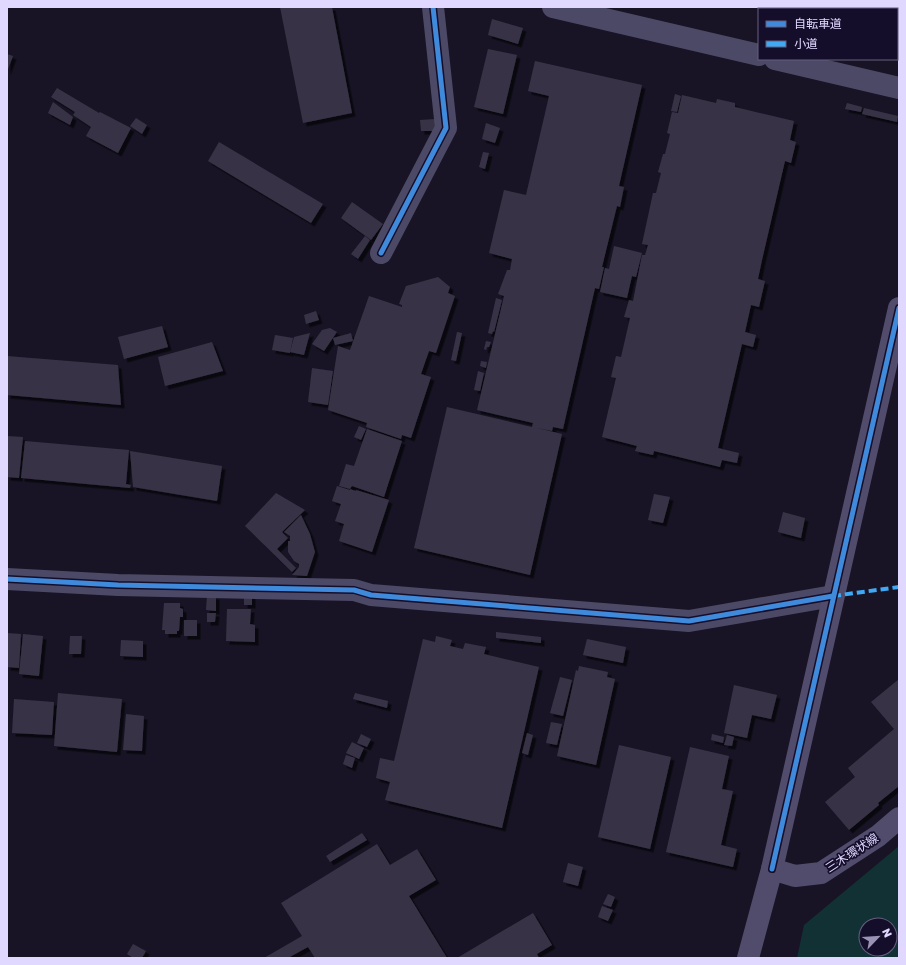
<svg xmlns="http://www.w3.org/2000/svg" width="906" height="965" font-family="'Golos Text','Noto Sans JP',sans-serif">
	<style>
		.green { fill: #113134; fill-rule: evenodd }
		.building { fill: #383246; filter: url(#shadow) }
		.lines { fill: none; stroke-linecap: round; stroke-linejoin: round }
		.street { stroke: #4c4966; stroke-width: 22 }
		.secondary { stroke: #514c6c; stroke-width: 22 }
		.quiet { stroke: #3fa9f5; stroke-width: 4; stroke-dasharray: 8 4; stroke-linecap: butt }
		.cycleway-casing { stroke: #150e2b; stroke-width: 8 }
		.cycleway { stroke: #408adc; stroke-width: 5 }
		.labels { text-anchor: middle; stroke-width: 3.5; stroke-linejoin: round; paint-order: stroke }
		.street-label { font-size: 12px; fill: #e0d8ff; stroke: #150e2b }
	</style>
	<defs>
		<filter id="shadow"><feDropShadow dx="3.5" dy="3.5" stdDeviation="0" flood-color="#0009"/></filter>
	</defs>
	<rect width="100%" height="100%" fill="#181425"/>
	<path class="green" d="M899 846V958H797L804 925ZM866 925H890V949H866Z"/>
	<g class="building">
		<polygon points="280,7 332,7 352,113 303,123"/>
		<polygon points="806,7 842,7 848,8 806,9"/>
		<polygon points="492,19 523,28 518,44 488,35"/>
		<polygon points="488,49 517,55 503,114 474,107"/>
		<polygon points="7,54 13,56 7,72"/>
		<polygon points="535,61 642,85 619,186 624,187 620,207 617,206 602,267 604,267 599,289 595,288 563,429 553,427 552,431 537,428 562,434 530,575 414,548 447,407 532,427 533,423 477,410 504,296 498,294 507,270 510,270 512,259 489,253 504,190 526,195 549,96 528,91"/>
		<polygon points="57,88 99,113 100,112 131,128 118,153 86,136 91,127 73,115 75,112 51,97"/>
		<polygon points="675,94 681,96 677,112 671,111"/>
		<polygon points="682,95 716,103 717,99 735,103 735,107 794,121 790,140 796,142 791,163 785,161 762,260 758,279 765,281 759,307 751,305 745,332 756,335 753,347 742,344 718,448 739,453 737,463 722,460 720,467 654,451 653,455 635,451 637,446 602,437 616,378 611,377 616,356 621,357 630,318 624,317 629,300 633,301 642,255 645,255 648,245 642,244 653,193 656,193 661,173 658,172 663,154 665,154 670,134 667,133 672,112 678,113"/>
		<polygon points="53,102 73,117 70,125 48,113"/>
		<polygon points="847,103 862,107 861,112 845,109"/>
		<polygon points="864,108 898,116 897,122 862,114"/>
		<polygon points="136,118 147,125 142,134 130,126"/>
		<polygon points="435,119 437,131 421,131 420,120"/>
		<polygon points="486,123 500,128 495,143 482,139"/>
		<polygon points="219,142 323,204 311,223 208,161"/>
		<polygon points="483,152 489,153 485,169 479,167"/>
		<polygon points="352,202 383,224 371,240 341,218"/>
		<polygon points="365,236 370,240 358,259 351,254"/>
		<polygon points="614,246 642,253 636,277 632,276 627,298 600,292 605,268 609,269"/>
		<polygon points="438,277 450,287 448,293 455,296 436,353 429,351 421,374 431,377 411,438 402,435 401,439 366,427 367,423 328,410 338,346 350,350 369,296 402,307 402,305 399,304 406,286"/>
		<polygon points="496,298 502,300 494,332 493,331 492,334 488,333"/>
		<polygon points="316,311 319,320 306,324 304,315"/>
		<polygon points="162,326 168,347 124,359 118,337"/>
		<polygon points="330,328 337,332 324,351 312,344 322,330"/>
		<polygon points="457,332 462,333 456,361 451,360"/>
		<polygon points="310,333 304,355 290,352 294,337"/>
		<polygon points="351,333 353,341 335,345 333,338"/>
		<polygon points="275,335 293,338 290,353 272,350"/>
		<polygon points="486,341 491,342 489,347 487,347 486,350 484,349"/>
		<polygon points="212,342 223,371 165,386 158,357"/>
		<polygon points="7,356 118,365 121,405 7,395"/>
		<polygon points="481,361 487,362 486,368 480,366"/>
		<polygon points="312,368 333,371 328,405 308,402"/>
		<polygon points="478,371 484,373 480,391 474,390"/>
		<polygon points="359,426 366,429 361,440 354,437"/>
		<polygon points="367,429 402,441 384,497 352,486 350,489 339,486 346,464 354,466"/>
		<polygon points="7,436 23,437 19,478 7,477"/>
		<polygon points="25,441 129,450 126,484 131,485 130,488 21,478"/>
		<polygon points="130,451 222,466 217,501 133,487"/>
		<polygon points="337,486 350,490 350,489 356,491 356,490 389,500 372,552 339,541 344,524 335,521 341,504 332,501"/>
		<polygon points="276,493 305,510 282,532 288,538 277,549 296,568 292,572 245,526"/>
		<polygon points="654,494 670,497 663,523 648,520"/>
		<polygon points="783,512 805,518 801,538 778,532"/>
		<polygon points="301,515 310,534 315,552 307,576 292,575 299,567 299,564 294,561 288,552 288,541 290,541 290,536 284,532"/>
		<rect x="244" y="594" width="8" height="11"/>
		<polygon points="207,595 216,596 216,611 206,610"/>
		<polygon points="164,603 180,603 180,608 183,609 183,617 180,617 179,631 177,631 177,634 165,634 165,630 162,630"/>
		<polygon points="227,609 251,609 250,624 255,625 255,642 226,641"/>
		<polygon points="207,613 216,613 215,622 207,622"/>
		<rect x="184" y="620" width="13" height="16"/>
		<polygon points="496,632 541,637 541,643 496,638"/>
		<polygon points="7,633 21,634 19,668 7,667"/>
		<polygon points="23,634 43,636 39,676 19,674"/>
		<polygon points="70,636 82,636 81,654 69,654"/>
		<polygon points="436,636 452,640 450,646 463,649 465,643 486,647 484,654 539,667 502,828 385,800 390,782 376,778 380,758 394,761 423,639 435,642"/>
		<polygon points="587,639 626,647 623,663 583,655"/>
		<polygon points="121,640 143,641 143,657 120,656"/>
		<polygon points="579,666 608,672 607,677 615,679 596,765 557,756 576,670 578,671"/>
		<polygon points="560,677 572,680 563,716 550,713"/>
		<polygon points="899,679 899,786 878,803 879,805 849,830 825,802 855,777 848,768 894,729 871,702"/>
		<polygon points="734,685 777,695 771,719 752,715 747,738 724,733"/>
		<polygon points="58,693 122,699 117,752 54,746"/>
		<polygon points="355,693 388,701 387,708 353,699"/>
		<polygon points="14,699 54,702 52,735 12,733"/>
		<polygon points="126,714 144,716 142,751 123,750"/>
		<polygon points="551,722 562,724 557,745 546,743"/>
		<polygon points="527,733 533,735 528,755 522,753"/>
		<polygon points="361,734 371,739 367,747 357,743"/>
		<polygon points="712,734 724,737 723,743 711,740"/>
		<polygon points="727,735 734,737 732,746 724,745"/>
		<polygon points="352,742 364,748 359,759 346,753"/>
		<polygon points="619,745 671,757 650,849 598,837"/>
		<polygon points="690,747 729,756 722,789 733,791 721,845 737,849 733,867 666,852"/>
		<polygon points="346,755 355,758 352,768 343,764"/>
		<polygon points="362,833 367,840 330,862 326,856"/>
		<polygon points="377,844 390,865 417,849 436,880 409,896 447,958 315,958 308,947 288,958 264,958 302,936 281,903"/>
		<polygon points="568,863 583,867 578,886 563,882"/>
		<polygon points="608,894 615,897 611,907 603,904"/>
		<polygon points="602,906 613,910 608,921 598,917"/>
		<polygon points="533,913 552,945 537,954 539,958 457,958"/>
		<polygon points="133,944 146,951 142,958 133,958 127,954"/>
	</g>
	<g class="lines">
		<g class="street">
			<polyline points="553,7 759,55"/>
			<polyline points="775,59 899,88"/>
			<polyline points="381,253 446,128 433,7"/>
			<polyline points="7,579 118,585 354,590 371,595 689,621 833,596"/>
		</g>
		<g class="secondary">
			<polyline points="772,869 795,876 821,873 878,836 899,818"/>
			<polyline points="748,958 772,869 899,308"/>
		</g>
		<polyline class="quiet" points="833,596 899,587"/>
		<defs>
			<g id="cycleway">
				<polyline points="381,253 446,128 433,7"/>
				<polyline points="7,579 118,585 354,590 371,595 689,621 833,596"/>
				<polyline points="772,869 899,308"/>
			</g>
		</defs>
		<use href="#cycleway" class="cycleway-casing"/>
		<use href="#cycleway" class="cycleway"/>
	</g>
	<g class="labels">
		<g class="street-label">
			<text transform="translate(852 853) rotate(-33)" y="4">三木環状線</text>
		</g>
	</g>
	<rect width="906" height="965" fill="none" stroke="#e0d8ff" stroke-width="16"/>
	<rect x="758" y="8" width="140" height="52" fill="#150e2b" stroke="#665f80"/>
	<rect x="766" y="21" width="20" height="6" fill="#408adc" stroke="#665f80"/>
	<text x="794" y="28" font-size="12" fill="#e0d8ff">自転車道</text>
	<rect x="766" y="41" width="20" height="6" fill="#3fa9f5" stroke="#665f80"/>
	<text x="794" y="48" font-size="12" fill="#e0d8ff">小道</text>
	<g transform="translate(878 937) rotate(65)"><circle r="19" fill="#150e2b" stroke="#665f80"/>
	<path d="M0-3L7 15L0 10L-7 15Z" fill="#9a93b3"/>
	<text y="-6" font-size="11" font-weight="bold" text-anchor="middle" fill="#e0d8ff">N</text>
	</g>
</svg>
